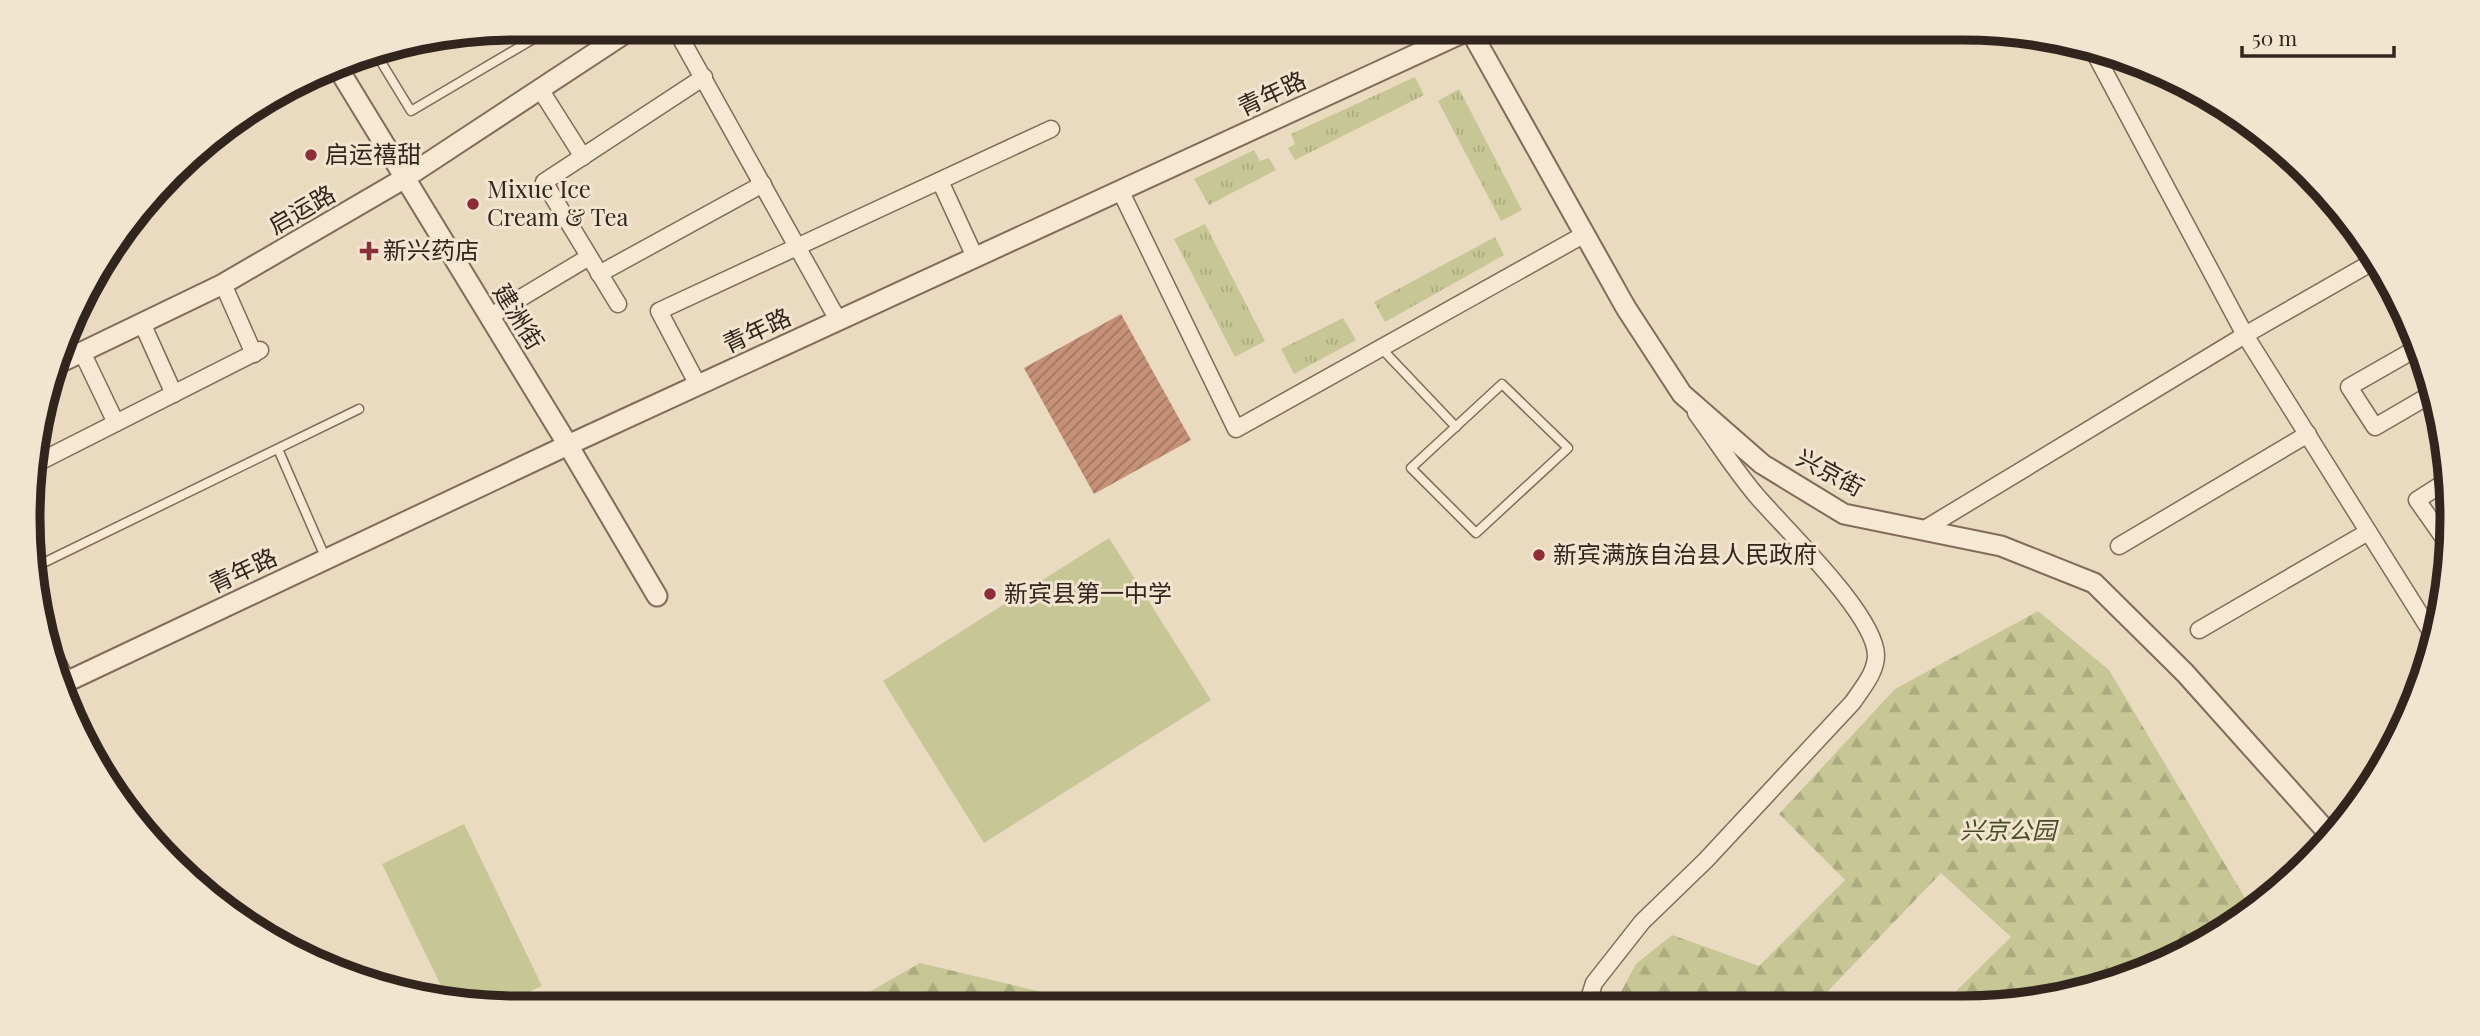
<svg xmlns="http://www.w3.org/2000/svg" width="2480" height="1036" font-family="'Playfair Display','Noto Sans SC',serif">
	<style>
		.grass { fill: url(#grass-tufts) }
		.forest { fill: url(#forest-firs) }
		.pitch { fill: #c6c795 }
		.building { fill: url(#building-hatch) }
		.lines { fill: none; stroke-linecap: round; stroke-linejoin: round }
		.service-casing { stroke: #826b59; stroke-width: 11 }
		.minor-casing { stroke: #826b59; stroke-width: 19 }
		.tertiary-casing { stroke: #826b59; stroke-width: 23 }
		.service { stroke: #f6e8d2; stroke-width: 8 }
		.minor { stroke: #f6e8d2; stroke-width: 16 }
		.tertiary { stroke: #f6e8d2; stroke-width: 19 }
		.poi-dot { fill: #8c2d37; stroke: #f2e5cf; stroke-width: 2.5 }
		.labels { text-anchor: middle; stroke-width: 6; stroke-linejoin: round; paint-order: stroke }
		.street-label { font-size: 24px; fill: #32251d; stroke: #f2e5cf }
		.poi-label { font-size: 24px; fill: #32251d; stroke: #f2e5cf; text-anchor: start }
		.park-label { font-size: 24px; font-style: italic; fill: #474d25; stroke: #f2e5cf }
		.rim { fill: none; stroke: #32251d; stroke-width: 9 }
	</style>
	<defs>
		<pattern id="grass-tufts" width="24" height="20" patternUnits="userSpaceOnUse" patternTransform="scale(1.75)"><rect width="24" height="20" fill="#c6c795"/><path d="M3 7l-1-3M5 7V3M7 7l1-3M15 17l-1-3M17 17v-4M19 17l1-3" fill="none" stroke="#abab80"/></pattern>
		<pattern id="forest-firs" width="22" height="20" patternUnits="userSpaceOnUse" patternTransform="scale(1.75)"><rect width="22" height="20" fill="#c6c795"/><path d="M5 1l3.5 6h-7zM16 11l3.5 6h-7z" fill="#abab80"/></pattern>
		<pattern id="building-hatch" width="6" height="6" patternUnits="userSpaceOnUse" patternTransform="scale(1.75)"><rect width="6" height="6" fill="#c69178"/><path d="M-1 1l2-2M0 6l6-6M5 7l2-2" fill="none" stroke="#a17662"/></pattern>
	</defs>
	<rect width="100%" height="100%" fill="#eadac0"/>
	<g class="grass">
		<polygon points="1415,77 1424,95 1295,160 1288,148 1295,144 1291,134"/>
		<polygon points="1459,89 1522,210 1501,221 1438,101"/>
		<polygon points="1254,150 1260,161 1269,158 1276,170 1209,205 1194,179"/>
		<polygon points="1205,224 1265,341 1235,357 1174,239"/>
		<polygon points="1495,237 1504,255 1385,322 1374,302"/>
		<polygon points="1343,318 1356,340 1294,374 1281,349"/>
	</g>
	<g class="forest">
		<polygon points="2038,611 2109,670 2251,908 2150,971 2026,1004 1943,1004 2011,937 1941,873 1829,990 1820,1004 1614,1005 1636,964 1672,935 1759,966 1845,880 1779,814 1895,689"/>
		<polygon points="920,963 1101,1006 843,1007"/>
	</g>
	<g class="pitch">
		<polygon points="1109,538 1211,700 984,843 883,681"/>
		<polygon points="464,824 542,986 501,1005 446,996 382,864"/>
	</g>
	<polygon class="building" points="1121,314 1191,440 1094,494 1024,368"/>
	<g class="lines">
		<defs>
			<g id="service">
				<polyline points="375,52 411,111 552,28"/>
				<polyline points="1381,348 1456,427"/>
				<polygon points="1502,384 1568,448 1476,533 1411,468"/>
				<polyline points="278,449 326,559"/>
				<polyline points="39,565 359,409"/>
			</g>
			<g id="minor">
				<polyline points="675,28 838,320"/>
				<polyline points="2093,50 2245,335 2435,638"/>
				<polyline points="540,89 583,157"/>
				<polyline points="940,181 975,257"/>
				<polyline points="1120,190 1236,429 1585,234"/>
				<polyline points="599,274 763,184"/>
				<polyline points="223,284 254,354"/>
				<polyline points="618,304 544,182 704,77"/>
				<polyline points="489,317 589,257"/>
				<polyline points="142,323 174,394"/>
				<polyline points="2419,347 2349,387 2375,427 2435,392"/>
				<polyline points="82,352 116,423"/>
				<polyline points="698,385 659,311 1051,129"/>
				<polyline points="33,465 260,350"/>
				<polyline points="1923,530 2245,335 2376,260"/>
				<polyline points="2449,533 2443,537 2417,500 2450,479"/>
				<polyline points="2119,546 2308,434"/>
				<polyline points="2199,630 2368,532"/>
				<polyline points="50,647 67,682"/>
				<path d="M1587 1005 1594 983 1642 922 1706 860 1853 702C1862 688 1876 673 1876 655 1875 614 1784 528 1756 495 1734 469 1716 440 1696 413"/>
			</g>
			<g id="tertiary">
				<polyline points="1469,28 1626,308 1682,394 1762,464 1844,514 2001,546 2094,583 2185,673 2330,835"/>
				<polyline points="336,65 568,445 657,596"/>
				<polyline points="53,366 223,284 405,178 633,28"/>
				<polyline points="64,683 568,445 1473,28"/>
			</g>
		</defs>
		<use href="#service" class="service-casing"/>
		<use href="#minor" class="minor-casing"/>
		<use href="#tertiary" class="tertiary-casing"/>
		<use href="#service" class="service"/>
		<use href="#minor" class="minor"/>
		<use href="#tertiary" class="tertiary"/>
	</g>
	<g class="poi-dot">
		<circle cx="311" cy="155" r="7"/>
		<circle cx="473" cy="204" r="7"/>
		<path d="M365.5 240.5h7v7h7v7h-7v7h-7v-7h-7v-7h7z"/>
		<circle cx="1539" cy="555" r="7"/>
		<circle cx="990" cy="594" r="7"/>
	</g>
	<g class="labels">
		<g class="street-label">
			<text transform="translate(1272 94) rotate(-25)" y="8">青年路</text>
			<text transform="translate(302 210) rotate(-30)" y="8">启运路</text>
			<text transform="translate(518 317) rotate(58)" y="8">建洲街</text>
			<text transform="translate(757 331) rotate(-25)" y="8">青年路</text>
			<text transform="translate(1830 473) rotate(28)" y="8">兴京街</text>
			<text transform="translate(243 571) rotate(-25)" y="8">青年路</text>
		</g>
		<g class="poi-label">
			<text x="325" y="163">启运禧甜</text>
			<text x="487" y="198">Mixue Ice<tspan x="487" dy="28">Cream &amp; Tea</tspan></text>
			<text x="383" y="259">新兴药店</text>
			<text x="1553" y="563">新宾满族自治县人民政府</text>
			<text x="1004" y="602">新宾县第一中学</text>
		</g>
		<g class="park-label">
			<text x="2008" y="839">兴京公园</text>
		</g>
	</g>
	<path d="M0 0H2480V1036H0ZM518 40H1962A478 478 0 0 1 2440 518V518A478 478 0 0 1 1962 996H518A478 478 0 0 1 40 518V518A478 478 0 0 1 518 40Z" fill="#f2e5cf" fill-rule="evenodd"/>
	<path class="rim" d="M518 40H1962A478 478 0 0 1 2440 518V518A478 478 0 0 1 1962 996H518A478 478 0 0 1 40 518V518A478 478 0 0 1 518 40Z"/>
	<path d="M2242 46v10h152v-10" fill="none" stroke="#32251d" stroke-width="3.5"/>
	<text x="2252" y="46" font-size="21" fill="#32251d" stroke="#f2e5cf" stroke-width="5" paint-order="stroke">50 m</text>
</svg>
